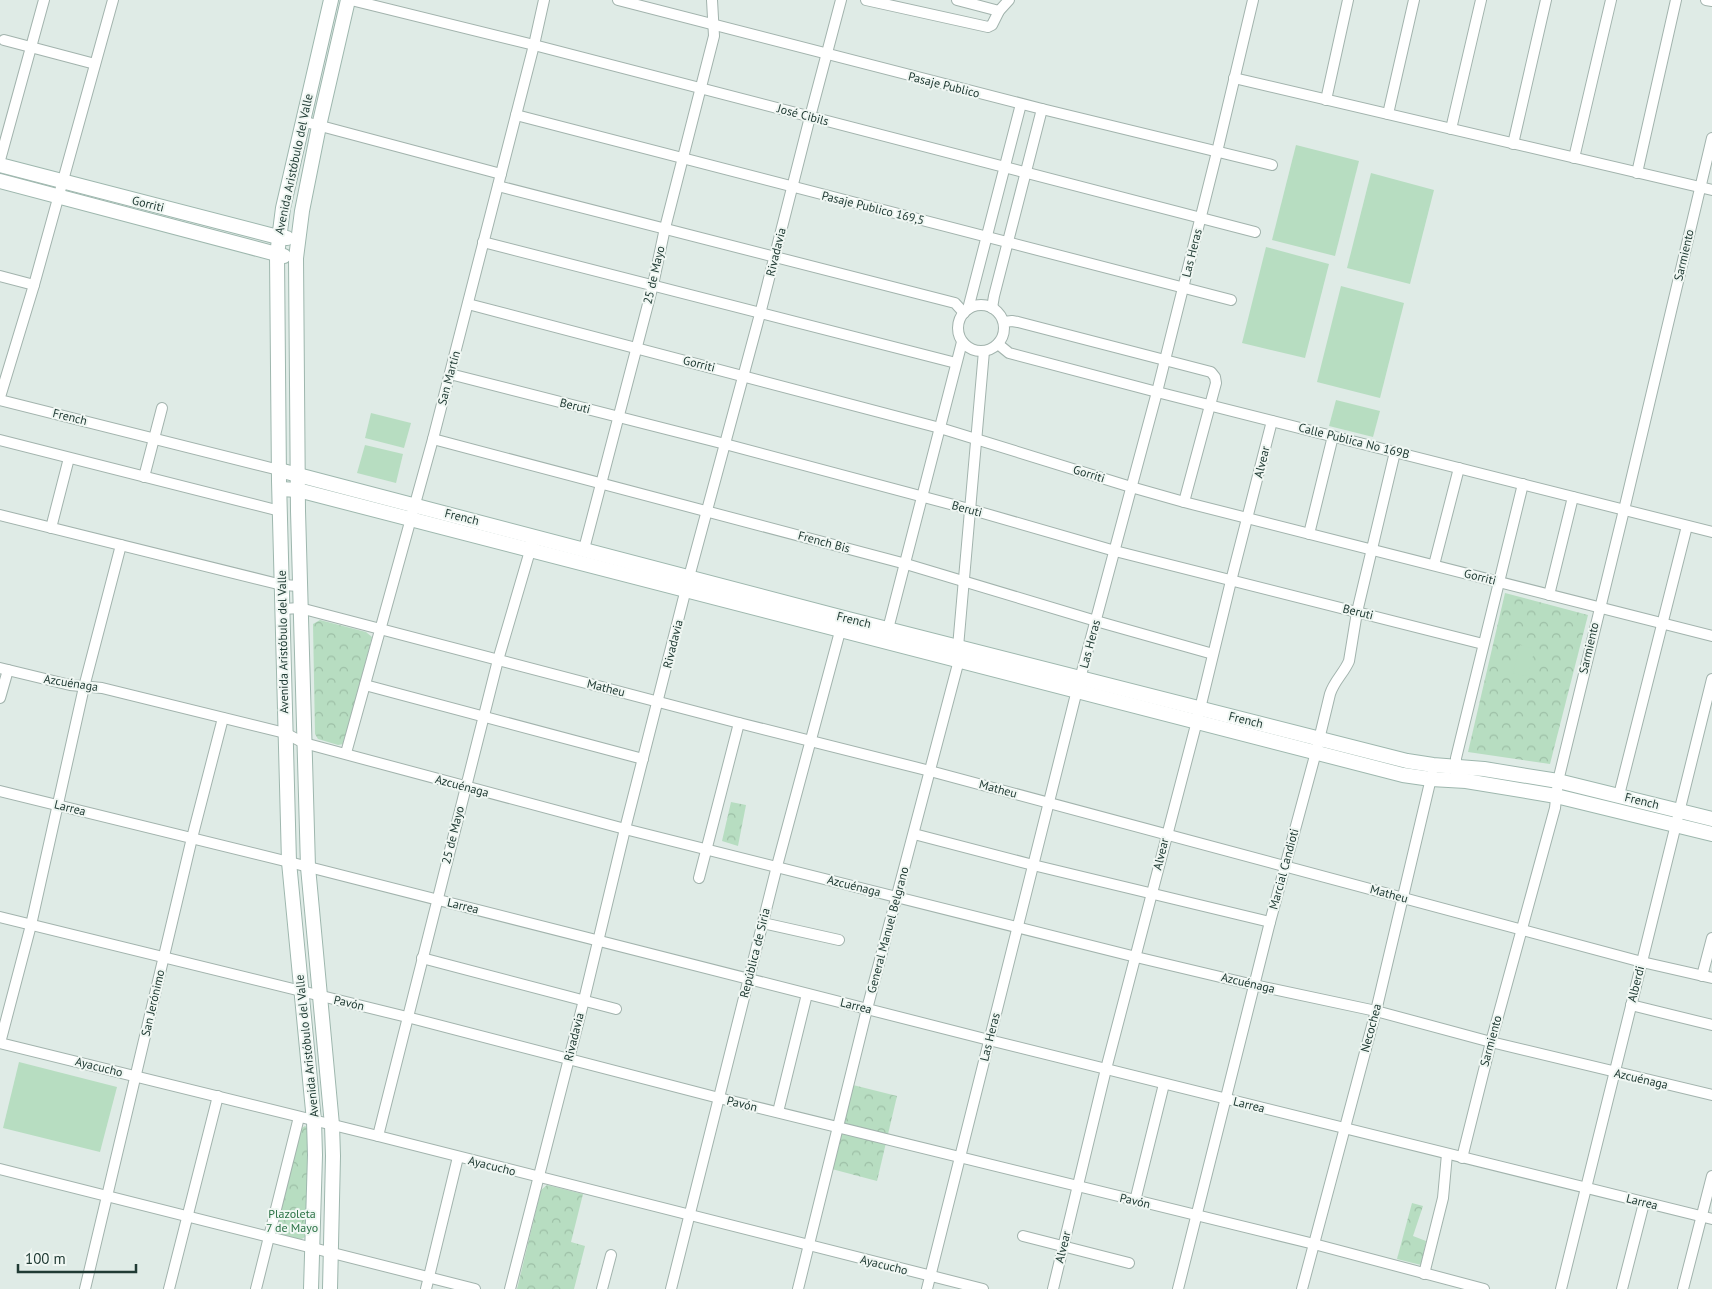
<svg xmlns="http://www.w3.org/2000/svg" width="1712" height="1289" font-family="'PT Sans',sans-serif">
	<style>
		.forest { fill: url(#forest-crowns) }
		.pitch { fill: #b7ddc1 }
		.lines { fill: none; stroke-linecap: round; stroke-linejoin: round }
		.minor-casing { stroke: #a2b3ad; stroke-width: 12 }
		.secondary-casing { stroke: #9eb7ae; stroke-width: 16 }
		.minor { stroke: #fff; stroke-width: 10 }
		.secondary { stroke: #fff; stroke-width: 14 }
		.labels { text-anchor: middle; stroke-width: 4; stroke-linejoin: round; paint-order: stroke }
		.street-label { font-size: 12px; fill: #203b34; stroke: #f0f7f3 }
		.park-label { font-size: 12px; fill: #2a7245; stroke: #f0f7f3 }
	</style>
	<defs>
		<pattern id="forest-crowns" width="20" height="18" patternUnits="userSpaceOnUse" patternTransform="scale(1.25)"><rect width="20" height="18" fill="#b7ddc1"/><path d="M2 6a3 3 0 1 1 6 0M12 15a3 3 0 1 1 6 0" fill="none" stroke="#9dbfa6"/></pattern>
	</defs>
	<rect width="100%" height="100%" fill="#dfebe6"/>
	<g class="forest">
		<polygon points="1505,593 1588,615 1550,764 1468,752"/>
		<polygon points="320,620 366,632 372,637 344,744 338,745 318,739 315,734 313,624"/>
		<polygon points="731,802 746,805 738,846 722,841"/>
		<polygon points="849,1084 897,1096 877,1181 828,1168"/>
		<path d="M305 1126 308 1128 310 1132 307 1235C300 1244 287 1237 278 1234L275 1232 299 1130Z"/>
		<polygon points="547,1185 583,1194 571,1242 585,1246 574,1289 517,1289 541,1190"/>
		<polygon points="1412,1203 1423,1206 1413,1236 1426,1241 1421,1265 1397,1259"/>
	</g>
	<g class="pitch">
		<polygon points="1296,145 1359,161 1335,256 1272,240"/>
		<polygon points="1371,173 1434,190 1410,284 1347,268"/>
		<polygon points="1266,247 1329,264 1305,358 1242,343"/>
		<polygon points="1341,286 1404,303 1380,398 1317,382"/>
		<polygon points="1336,400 1380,411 1373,437 1329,426"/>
		<polygon points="371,413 411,423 404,448 365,438"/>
		<polygon points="365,445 403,454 396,483 357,473"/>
		<polygon points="1520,645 1535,649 1527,676 1513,673"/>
		<polygon points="19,1062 117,1087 100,1152 3,1128"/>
	</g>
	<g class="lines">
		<defs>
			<g id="minor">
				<polyline points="351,0 534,45 1255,232"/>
				<polyline points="618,0 1042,109 1272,165"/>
				<polyline points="866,0 988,27 992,25 999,11 1009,0"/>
				<polyline points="957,0 999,11"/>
				<polyline points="1706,0 1712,1"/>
				<polyline points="4,40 95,64"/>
				<polyline points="1234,78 1712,190"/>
				<polyline points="1326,100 1348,0"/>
				<polyline points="1388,114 1414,0"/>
				<polyline points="516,115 1231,300"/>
				<polyline points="302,121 501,174"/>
				<polyline points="1451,129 1481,0"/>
				<polyline points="1513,144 1546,0"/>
				<polyline points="1574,158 1611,0"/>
				<polyline points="0,160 44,0"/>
				<polyline points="1637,173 1676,0"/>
				<polyline points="498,186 955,303 964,313"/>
				<polyline points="483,242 956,363"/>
				<polyline points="0,276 34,285"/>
				<polyline points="468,304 940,428 1131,487 1184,502 1712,636"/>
				<circle cx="981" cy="328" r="23"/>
				<polyline points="992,308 994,296 1042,109"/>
				<polyline points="968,309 1021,104"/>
				<polyline points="1004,322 1012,321 1018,322 1211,372 1215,377 1216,383 1184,502"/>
				<polyline points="998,344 1009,353 1157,392 1712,532"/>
				<polyline points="450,374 725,444 969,509 1115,551 1483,644"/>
				<polyline points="0,397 34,285 113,0"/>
				<polyline points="0,400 279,470"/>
				<polyline points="433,439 906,564 1096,621 1213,654"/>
				<polyline points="0,440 280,511"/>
				<polyline points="144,477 162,408"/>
				<polyline points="0,515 282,585 300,586"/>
				<polyline points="51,528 69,458"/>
				<polyline points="1309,534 1333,436"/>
				<polyline points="584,549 653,285 665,228 714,36 712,0"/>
				<polyline points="1434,565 1459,468"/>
				<polyline points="1549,595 1573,497"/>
				<polyline points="283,609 300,608 739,723 930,771 1642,962 1712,978"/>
				<polyline points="888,629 962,342"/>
				<polyline points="958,647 984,351"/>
				<polyline points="0,668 70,685 102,688 285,733 304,743 625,829 1136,957 1254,985 1376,1011 1491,1042 1712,1095"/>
				<polyline points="365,685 643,759"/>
				<polyline points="0,698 8,670"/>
				<polyline points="346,753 433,439 534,45 544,0"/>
				<polyline points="1456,773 1456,758 1523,484"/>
				<polyline points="0,791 289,862 989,1040 1712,1219"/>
				<polyline points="1619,795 1687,526"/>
				<polyline points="914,834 1033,865 1270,922"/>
				<polyline points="699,878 739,723"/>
				<polyline points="0,917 407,1017 719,1098 1314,1244 1484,1289"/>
				<polyline points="763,923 839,940"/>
				<polyline points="422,958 616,1009"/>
				<polyline points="1702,976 1712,938"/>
				<polyline points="1631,1005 1712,1025"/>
				<polyline points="0,1043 378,1136 983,1289"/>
				<polyline points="0,1043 31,925 84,687 121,545"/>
				<polyline points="778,1112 807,994"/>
				<polyline points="378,1136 498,660 532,544"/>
				<polyline points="1462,1158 1491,1042 1555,808 1558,781 1624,510 1712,138"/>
				<polyline points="0,1169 475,1289"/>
				<polyline points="1135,1201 1164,1084"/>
				<polyline points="1023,1236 1129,1263"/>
				<polyline points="1424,1274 1443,1198 1447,1154"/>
				<polyline points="85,1289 192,838 223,718"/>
				<polyline points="169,1289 218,1096"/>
				<polyline points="256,1289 299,1117"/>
				<polyline points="426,1289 458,1157"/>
				<polyline points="510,1289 584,1000 625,829 689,577 760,314 810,117 841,0"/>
				<polyline points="602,1289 611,1255"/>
				<polyline points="671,1289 777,866 842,624"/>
				<polyline points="798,1289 867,1009 959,660"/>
				<polyline points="927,1289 1077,690 1157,392 1217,152 1253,0"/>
				<polyline points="1053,1289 1106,1069 1197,721 1231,581 1272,421"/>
				<path d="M1178 1289 1270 922 1316 752 1330 694C1334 681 1344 673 1349 661L1357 612 1395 452"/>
				<polyline points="1302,1289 1376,1011 1432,774"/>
				<polyline points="1561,1289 1712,679"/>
				<polyline points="1622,1289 1644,1203"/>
				<polyline points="1683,1289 1712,1176"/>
			</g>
			<g id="secondary">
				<polyline points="0,165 278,237 287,238"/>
				<polyline points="0,181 284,256"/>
				<polyline points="279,470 844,618 1407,761 1433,765 1484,769 1558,781 1712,819"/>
				<polyline points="280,489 298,490 1403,775 1431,779 1466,781 1556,796 1712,834"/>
				<polyline points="311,1289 315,1155 314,1121 289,862 279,481 277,255 283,208 331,0"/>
				<polyline points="330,1289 333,1156 332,1125 308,867 298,511 296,258 302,211 319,126 348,0"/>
			</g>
		</defs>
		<use href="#minor" class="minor-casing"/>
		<use href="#secondary" class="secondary-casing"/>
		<use href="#minor" class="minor"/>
		<use href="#secondary" class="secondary"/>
	</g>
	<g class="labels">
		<g class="street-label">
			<text transform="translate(944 85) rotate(14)" y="4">Pasaje Publico</text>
			<text transform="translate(803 115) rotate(15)" y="4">José Cibils</text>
			<text transform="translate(294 164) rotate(-78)" y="4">Avenida Aristóbulo del Valle</text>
			<text transform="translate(148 204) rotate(14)" y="4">Gorriti</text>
			<text transform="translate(873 208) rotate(14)" y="4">Pasaje Publico 169,5</text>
			<text transform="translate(776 252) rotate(-76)" y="4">Rivadavia</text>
			<text transform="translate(1192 253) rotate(-76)" y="4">Las Heras</text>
			<text transform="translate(1684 255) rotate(-77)" y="4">Sarmiento</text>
			<text transform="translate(654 275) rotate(-77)" y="4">25 de Mayo</text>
			<text transform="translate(699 364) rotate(14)" y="4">Gorriti</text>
			<text transform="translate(449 378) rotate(-75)" y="4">San Martín</text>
			<text transform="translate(575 406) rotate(14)" y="4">Beruti</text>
			<text transform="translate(70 417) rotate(14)" y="4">French</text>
			<text transform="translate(1354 441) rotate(14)" y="4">Calle Publica No 169B</text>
			<text transform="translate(1262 462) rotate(-76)" y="4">Alvear</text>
			<text transform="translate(1089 474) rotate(17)" y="4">Gorriti</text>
			<text transform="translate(967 509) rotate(15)" y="4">Beruti</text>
			<text transform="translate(462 517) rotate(14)" y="4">French</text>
			<text transform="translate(824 542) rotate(15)" y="4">French Bis</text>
			<text transform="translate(1480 577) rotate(14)" y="4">Gorriti</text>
			<text transform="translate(1358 612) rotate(14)" y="4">Beruti</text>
			<text transform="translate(854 620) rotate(14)" y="4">French</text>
			<text transform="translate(283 642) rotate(-91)" y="4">Avenida Aristóbulo del Valle</text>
			<text transform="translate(673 644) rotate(-76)" y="4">Rivadavia</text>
			<text transform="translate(1090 644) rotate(-75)" y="4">Las Heras</text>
			<text transform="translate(1589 648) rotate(-77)" y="4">Sarmiento</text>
			<text transform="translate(71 683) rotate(9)" y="4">Azcuénaga</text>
			<text transform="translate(606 688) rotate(14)" y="4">Matheu</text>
			<text transform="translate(1246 720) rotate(14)" y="4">French</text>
			<text transform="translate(462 786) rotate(15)" y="4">Azcuénaga</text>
			<text transform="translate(998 789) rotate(15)" y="4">Matheu</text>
			<text transform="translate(1642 801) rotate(14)" y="4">French</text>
			<text transform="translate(70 808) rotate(14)" y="4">Larrea</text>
			<text transform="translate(453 835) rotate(-76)" y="4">25 de Mayo</text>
			<text transform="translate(1161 854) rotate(-76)" y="4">Alvear</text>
			<text transform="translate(1284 869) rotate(-75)" y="4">Marcial Candioti</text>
			<text transform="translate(854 886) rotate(14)" y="4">Azcuénaga</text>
			<text transform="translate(1389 894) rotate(15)" y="4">Matheu</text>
			<text transform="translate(463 906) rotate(14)" y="4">Larrea</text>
			<text transform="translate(888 930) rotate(-75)" y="4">General Manuel Belgrano</text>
			<text transform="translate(755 953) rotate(-76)" y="4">República de Siria</text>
			<text transform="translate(1248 983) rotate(13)" y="4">Azcuénaga</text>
			<text transform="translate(1636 984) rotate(-76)" y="4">Alberdi</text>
			<text transform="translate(153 1003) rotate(-77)" y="4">San Jerónimo</text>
			<text transform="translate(349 1003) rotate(13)" y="4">Pavón</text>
			<text transform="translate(856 1006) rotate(14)" y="4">Larrea</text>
			<text transform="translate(1371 1028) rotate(-75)" y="4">Necochea</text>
			<text transform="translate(574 1037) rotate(-76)" y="4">Rivadavia</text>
			<text transform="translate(990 1037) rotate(-76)" y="4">Las Heras</text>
			<text transform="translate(1491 1041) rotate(-75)" y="4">Sarmiento</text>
			<text transform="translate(307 1046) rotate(-96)" y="4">Avenida Aristóbulo del Valle</text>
			<text transform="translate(99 1067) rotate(14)" y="4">Ayacucho</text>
			<text transform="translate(1641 1079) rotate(13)" y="4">Azcuénaga</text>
			<text transform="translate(742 1104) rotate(14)" y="4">Pavón</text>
			<text transform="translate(1249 1105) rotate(14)" y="4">Larrea</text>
			<text transform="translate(492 1166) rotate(14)" y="4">Ayacucho</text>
			<text transform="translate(1135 1201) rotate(13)" y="4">Pavón</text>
			<text transform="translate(1642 1202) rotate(14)" y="4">Larrea</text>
			<text transform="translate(1063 1247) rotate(-76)" y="4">Alvear</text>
			<text transform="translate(884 1265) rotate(14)" y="4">Ayacucho</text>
		</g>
		<g class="park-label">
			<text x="292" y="1218">Plazoleta<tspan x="292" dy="14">7 de Mayo</tspan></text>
		</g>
	</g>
	<path d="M18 1264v8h118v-8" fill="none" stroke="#203b34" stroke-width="2.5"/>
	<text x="25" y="1264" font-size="15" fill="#203b34" stroke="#f0f7f3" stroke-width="4" paint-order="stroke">100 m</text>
</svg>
